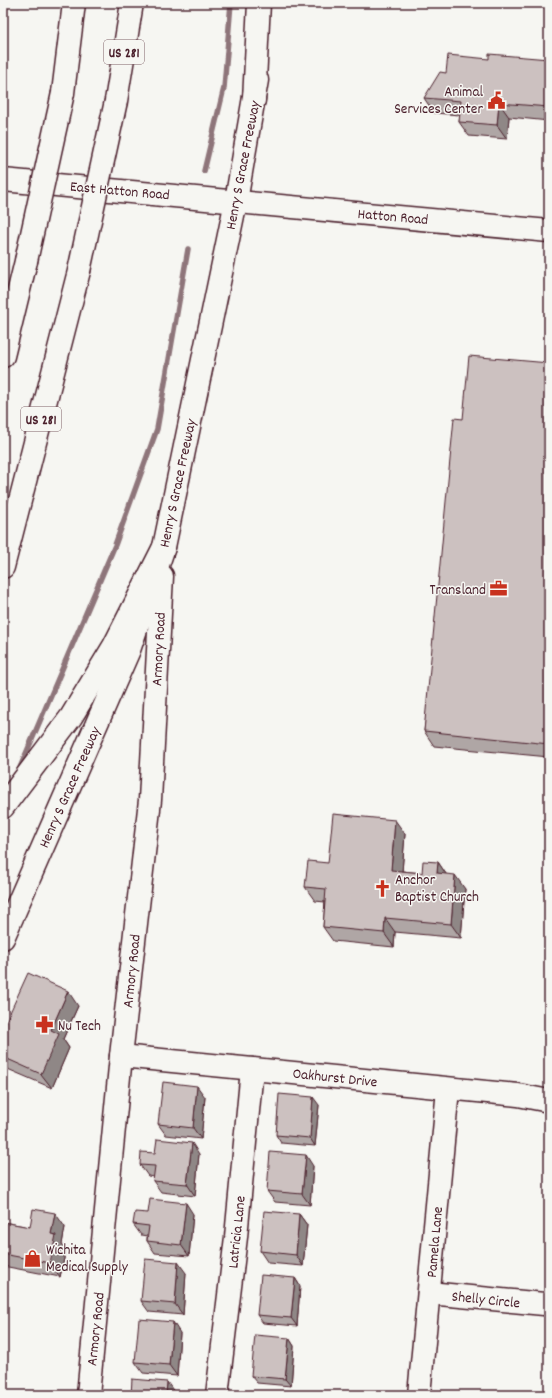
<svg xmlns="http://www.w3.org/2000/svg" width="552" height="1398" font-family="Dekko,sans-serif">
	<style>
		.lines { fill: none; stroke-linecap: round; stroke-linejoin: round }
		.stream { stroke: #8e747a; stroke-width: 5.5 }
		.minor-casing { stroke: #4a1f2b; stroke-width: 25 }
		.highway-casing { stroke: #4a1f2b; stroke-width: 25 }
		.minor { stroke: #f6f6f2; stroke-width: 22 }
		.highway { stroke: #f6f6f2; stroke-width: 22 }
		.highway-bridge-casing { stroke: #4a1f2b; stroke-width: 25; stroke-linecap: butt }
		.highway-bridge { stroke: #f6f6f2; stroke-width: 22 }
		.wall { fill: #afa6a5; stroke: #4a1f2b }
		.shaded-wall { fill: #8f8786; stroke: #4a1f2b }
		.building { fill: #ccc1c0; stroke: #4a1f2b }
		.labels { text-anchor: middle; stroke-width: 3; stroke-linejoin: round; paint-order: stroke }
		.shield { fill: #f6f6f2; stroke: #7e6067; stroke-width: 1 }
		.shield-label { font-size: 14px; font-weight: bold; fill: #4a1f2b }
		.poi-label { font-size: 15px; fill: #4a1f2b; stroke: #f6f6f2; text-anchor: start }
		.street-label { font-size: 15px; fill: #4a1f2b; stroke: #f6f6f2 }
	</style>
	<rect width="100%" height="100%" fill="#f6f6f2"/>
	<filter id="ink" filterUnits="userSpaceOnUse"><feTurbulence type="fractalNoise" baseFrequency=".025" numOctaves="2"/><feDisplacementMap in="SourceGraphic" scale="8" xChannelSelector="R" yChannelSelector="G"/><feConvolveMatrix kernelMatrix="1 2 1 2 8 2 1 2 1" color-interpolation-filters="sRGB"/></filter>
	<g filter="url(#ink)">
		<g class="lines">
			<g class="stream">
				<polyline points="204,171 224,88 231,3"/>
				<polyline points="19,770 115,545 157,429 188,249"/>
			</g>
			<defs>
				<g id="minor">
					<polyline points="3,180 549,231"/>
					<polyline points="3,938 129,650 164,547 236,201 257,80"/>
					<polyline points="121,1056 518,1095 549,1101"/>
					<polyline points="429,1293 544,1304"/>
					<polyline points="88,1395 121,1056 150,800 162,576"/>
					<polyline points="217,1395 236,1237 252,1069"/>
					<polyline points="419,1395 448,1089"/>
				</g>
				<g id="highway">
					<polyline points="63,93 74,3"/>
					<polyline points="254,100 259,3"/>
					<polyline points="116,101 132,3"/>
					<polyline points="3,356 26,261"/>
					<polyline points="3,567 79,271"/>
					<polyline points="3,807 71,717 114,646 164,547"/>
				</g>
			</defs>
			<use href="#minor" class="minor-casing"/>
			<use href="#highway" class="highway-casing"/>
			<use href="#minor" class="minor"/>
			<use href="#highway" class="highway"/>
			<defs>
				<g id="highway-bridge">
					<polyline points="26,261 63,93"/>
					<polyline points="79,271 116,101"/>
				</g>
			</defs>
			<use href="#highway-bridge" class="highway-bridge-casing"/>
			<use href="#highway-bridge" class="highway-bridge"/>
		</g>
		<g class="wall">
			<polygon points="489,59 549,59 549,121 509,117 507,139 469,136 459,122 460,115 434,113 424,98"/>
			<polygon points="549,363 549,757 434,746 424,731 463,419"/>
			<polygon points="405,834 402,871 422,873 438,862 446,874 465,889 461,938 395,932 394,947 333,941 323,927 325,902 315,901 305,887 328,863"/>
			<polygon points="78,1006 63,1039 69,1048 52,1088 3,1067 3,1028"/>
			<polygon points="205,1097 201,1139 166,1135 158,1124"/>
			<polygon points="319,1105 315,1146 281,1143 276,1135"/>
			<polygon points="155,1153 199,1154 195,1196 161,1192 153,1181 154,1177 148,1176 140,1165"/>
			<polygon points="313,1166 310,1205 275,1202 267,1191"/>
			<polygon points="148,1213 193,1214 189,1256 155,1253 147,1241 147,1236 141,1235 133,1224"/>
			<polygon points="299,1214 307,1225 303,1266 268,1263 260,1251"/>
			<polygon points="3,1222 30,1227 65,1227 62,1244 66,1249 60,1277 3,1266"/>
			<polygon points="186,1273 183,1315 149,1312 141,1301"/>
			<polygon points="295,1278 300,1286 297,1326 263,1323 257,1315"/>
			<polygon points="180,1333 177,1376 143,1373 135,1362"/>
			<polygon points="289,1338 294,1346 291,1386 257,1383 251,1376"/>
		</g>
		<g class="shaded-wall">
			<polygon points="499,103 509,117 507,139 497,125"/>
			<polygon points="395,820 405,834 401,885 391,870"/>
			<polygon points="438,862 448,877 437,873"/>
			<polygon points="455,875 465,889 461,938 451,924"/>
			<polygon points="385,918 395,932 394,947 384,933"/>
			<polygon points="68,991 78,1006 63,1039 69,1048 52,1088 41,1074 51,1030"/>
			<polygon points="197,1086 205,1097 201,1139 193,1128"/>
			<polygon points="313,1097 319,1105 315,1146 310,1138"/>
			<polygon points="192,1143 199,1154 195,1196 187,1184"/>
			<polygon points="306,1155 313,1166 310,1205 302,1194"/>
			<polygon points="186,1203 193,1214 189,1256 181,1245"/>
			<polygon points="55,1213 65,1227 62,1244 66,1249 60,1277 50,1263 51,1234"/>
			<polygon points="299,1214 307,1225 303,1266 296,1255"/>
			<polygon points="178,1262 186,1273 183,1315 175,1304"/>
			<polygon points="295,1278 300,1286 297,1326 291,1318"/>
			<polygon points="173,1322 180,1333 177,1376 169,1365"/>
			<polygon points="289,1338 294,1346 291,1386 285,1379"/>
			<polygon points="167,1382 175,1393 174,1395 166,1395"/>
		</g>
		<g class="building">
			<polygon points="489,54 549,59 549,107 499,103 497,125 459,122 461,101 424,98 440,72 446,73 448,55 489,59"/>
			<polygon points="469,356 549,363 549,744 424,731 454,418 463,419"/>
			<polygon points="333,814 395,820 391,870 422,873 423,861 438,862 437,873 455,875 451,924 385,918 384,933 323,927 326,889 305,887 308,861 328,863"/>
			<polygon points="28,973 68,991 51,1030 59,1034 41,1074 3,1057 3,1028"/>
			<polygon points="163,1082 197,1086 193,1128 158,1124"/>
			<polygon points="279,1094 313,1097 310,1138 276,1135"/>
			<polygon points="157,1139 192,1143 187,1184 153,1181 155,1166 140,1165 141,1152 155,1153"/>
			<polygon points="270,1152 306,1155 302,1194 267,1191"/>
			<polygon points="150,1199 186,1203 181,1245 147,1241 149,1226 133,1224 135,1212 148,1213"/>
			<polygon points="33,1209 55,1213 51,1234 56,1235 50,1263 3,1254 3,1222 30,1227"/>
			<polygon points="264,1211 299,1214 296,1255 260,1251"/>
			<polygon points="145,1259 178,1262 175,1304 141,1301"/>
			<polygon points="261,1275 295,1278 291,1318 257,1315"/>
			<polygon points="139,1319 173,1322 169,1365 135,1362"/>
			<polygon points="255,1335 289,1338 285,1379 251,1376"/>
			<polygon points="132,1379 167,1382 166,1395 131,1395"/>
		</g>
	</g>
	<defs>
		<symbol id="civic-bare" viewBox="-9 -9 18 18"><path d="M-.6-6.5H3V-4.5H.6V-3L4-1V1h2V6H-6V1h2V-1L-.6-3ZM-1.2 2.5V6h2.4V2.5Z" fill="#c8321e" stroke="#f6f6f2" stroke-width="2.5" paint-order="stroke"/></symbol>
		<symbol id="office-bare" viewBox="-9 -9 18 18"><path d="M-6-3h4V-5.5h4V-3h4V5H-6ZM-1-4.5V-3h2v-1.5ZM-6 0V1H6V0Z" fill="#c8321e" stroke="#f6f6f2" stroke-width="2.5" paint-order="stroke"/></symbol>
		<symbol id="church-bare" viewBox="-9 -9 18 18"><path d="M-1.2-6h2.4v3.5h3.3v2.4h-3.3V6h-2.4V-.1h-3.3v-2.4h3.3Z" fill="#c8321e" stroke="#f6f6f2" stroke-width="2.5" paint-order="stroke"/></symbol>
		<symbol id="pharmacy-bare" viewBox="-9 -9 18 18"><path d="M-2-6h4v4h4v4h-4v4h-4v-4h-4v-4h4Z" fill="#c8321e" stroke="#f6f6f2" stroke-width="2.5" paint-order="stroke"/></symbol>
		<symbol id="shop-bare" viewBox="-9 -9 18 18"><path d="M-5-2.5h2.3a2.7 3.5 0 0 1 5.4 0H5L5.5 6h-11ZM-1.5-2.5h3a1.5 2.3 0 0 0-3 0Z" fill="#c8321e" stroke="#f6f6f2" stroke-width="2.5" paint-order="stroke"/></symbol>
	</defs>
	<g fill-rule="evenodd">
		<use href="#civic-bare" x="484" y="88" width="25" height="25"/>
		<use href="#office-bare" x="486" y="576" width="25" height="25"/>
		<use href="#church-bare" x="370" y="876" width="25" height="25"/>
		<use href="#pharmacy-bare" x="32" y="1012" width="25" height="25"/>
		<use href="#shop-bare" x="20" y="1246" width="25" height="25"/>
	</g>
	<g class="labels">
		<g class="shield">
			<rect x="104" y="40" width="40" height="24" rx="3"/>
			<rect x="21" y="407" width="40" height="24" rx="3"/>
		</g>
		<g class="shield-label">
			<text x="124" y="57">US 281</text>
			<text x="41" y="424">US 281</text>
		</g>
		<g class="poi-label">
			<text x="483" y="96" text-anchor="end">Animal<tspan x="483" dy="17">Services Center</tspan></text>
			<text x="486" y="594" text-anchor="end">Transland</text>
			<text x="395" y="884">Anchor<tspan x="395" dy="17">Baptist Church</tspan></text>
			<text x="58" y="1030">Nu Tech</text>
			<text x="46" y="1254">Wichita<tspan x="46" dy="17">Medical Supply</tspan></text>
		</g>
		<g class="street-label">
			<text transform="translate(242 165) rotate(-79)" y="5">Henry S Grace Freeway</text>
			<text transform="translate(120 190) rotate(5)" y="5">East Hatton Road</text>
			<text transform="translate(393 216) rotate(5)" y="5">Hatton Road</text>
			<text transform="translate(177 483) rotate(-78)" y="5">Henry S Grace Freeway</text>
			<text transform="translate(158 649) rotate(-87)" y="5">Armory Road</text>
			<text transform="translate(69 787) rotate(-66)" y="5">Henry S Grace Freeway</text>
			<text transform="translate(131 971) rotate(-84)" y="5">Armory Road</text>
			<text transform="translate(335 1077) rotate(6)" y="5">Oakhurst Drive</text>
			<text transform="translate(236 1232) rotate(-84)" y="5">Latricia Lane</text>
			<text transform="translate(434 1242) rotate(-85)" y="5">Pamela Lane</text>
			<text transform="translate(486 1299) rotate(6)" y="5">Shelly Circle</text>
			<text transform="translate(95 1329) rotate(-84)" y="5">Armory Road</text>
		</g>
	</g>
	<rect width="552" height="1398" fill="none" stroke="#f6f6f2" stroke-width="16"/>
	<rect x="8" y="8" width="536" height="1382" fill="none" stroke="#4a1f2b" stroke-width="1.5" filter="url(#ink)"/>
</svg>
